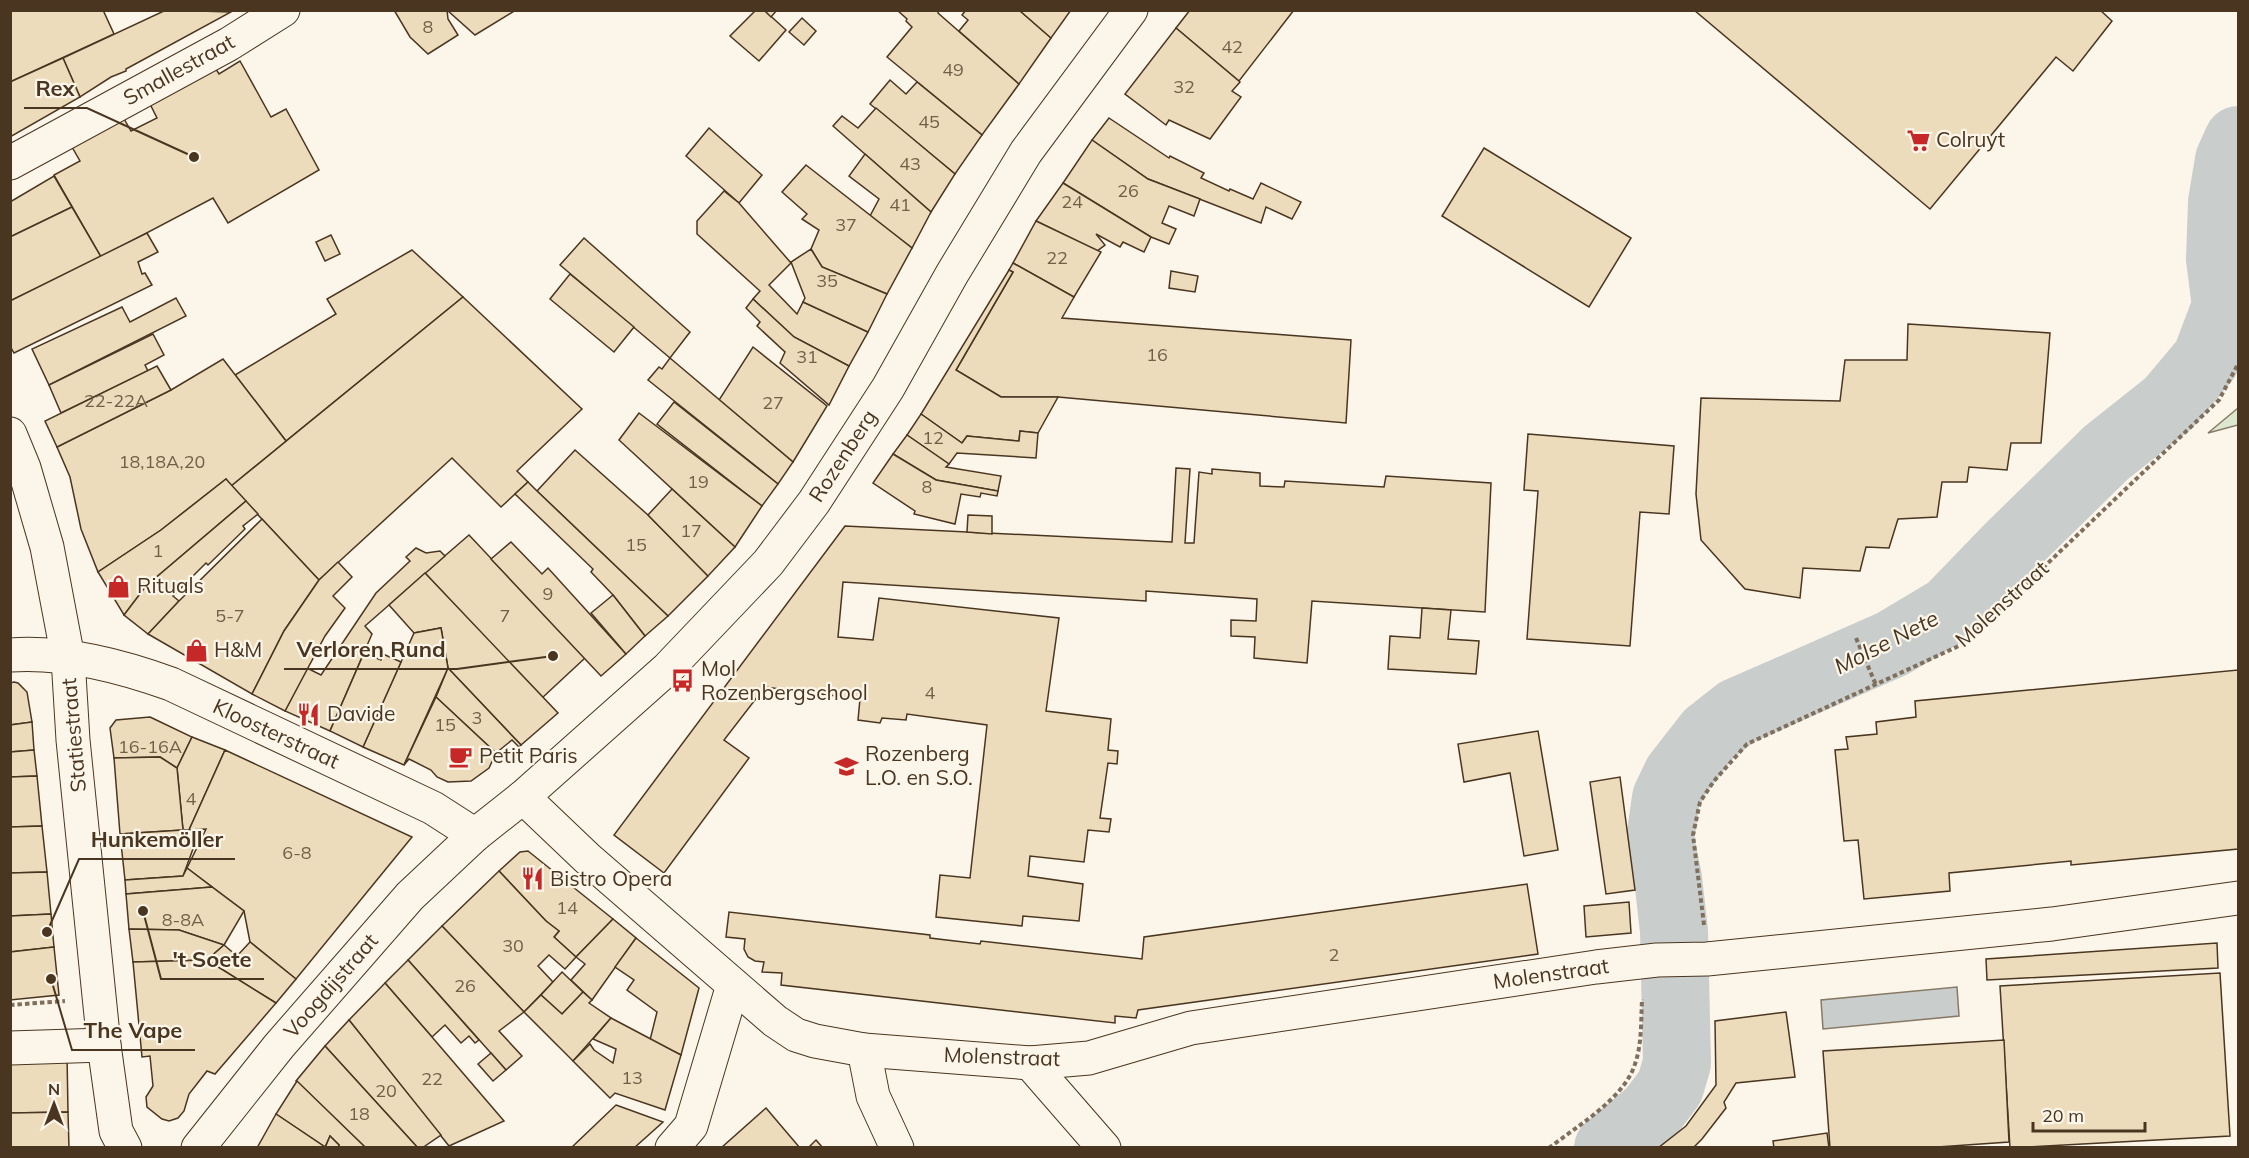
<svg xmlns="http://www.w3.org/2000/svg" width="2249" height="1158" font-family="Mulish,sans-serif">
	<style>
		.green { fill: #dce7d0; stroke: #887966; stroke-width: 1.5 }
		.water { fill: #c9cecd; stroke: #887966; stroke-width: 1.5 }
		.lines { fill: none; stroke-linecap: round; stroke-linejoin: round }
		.river { stroke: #c9cecd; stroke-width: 68 }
		.building { fill: #ecdcbc; stroke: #4a3520; stroke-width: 1.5 }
		.minor-casing { stroke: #4a3520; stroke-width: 35 }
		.major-casing { stroke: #4a3520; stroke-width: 35 }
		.path { stroke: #7f6f5c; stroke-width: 4; stroke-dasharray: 4.5 3; stroke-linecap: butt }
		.minor { stroke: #fbf6e9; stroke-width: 33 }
		.major { stroke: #fbf6e9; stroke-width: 33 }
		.labels { text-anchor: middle; stroke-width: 4.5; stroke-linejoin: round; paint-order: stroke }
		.number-label { font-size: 18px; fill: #725f47 }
		.street-label { font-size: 21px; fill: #4a3520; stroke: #fbf6e9 }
		.poi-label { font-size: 21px; fill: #4a3520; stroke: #fbf6e9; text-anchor: start }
		.water-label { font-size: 22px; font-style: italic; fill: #4a3520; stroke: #fbf6e9 }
		.leader { fill: none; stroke: #4a3520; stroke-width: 2 }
		.callout-dot { fill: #4a3520; stroke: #fbf6e9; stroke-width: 2 }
		.callout-label { font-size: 22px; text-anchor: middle; font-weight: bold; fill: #4a3520; stroke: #fbf6e9; stroke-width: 4.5; stroke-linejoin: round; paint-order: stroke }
	</style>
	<rect width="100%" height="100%" fill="#fbf6e9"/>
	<polygon class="green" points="2238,408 2238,425 2208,433"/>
	<polygon class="water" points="1957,987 1959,1016 1823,1029 1821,1000"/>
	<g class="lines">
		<polyline class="river" points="1608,1148 1651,1112 1670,1087 1677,1063 1674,931 1668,878 1660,840 1666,798 1677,775 1709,734 1737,712 1892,644 1949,610 2006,551 2106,453 2169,403 2206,359 2226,306 2220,259 2222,202 2229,160 2238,140"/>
	</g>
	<g class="building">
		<polygon points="10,10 103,10 114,34 10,82"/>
		<polygon points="166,10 231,12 126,69 126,71 111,77 80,97 63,58"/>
		<polygon points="394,10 447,10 448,19 458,35 428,54 410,37"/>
		<polygon points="447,10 516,10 475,35"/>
		<polygon points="756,10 764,10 786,30 759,61 730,36"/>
		<polygon points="764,10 777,10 771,17"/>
		<polygon points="897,10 939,10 938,13 1019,84 982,135 887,57 912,27 906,21 907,19"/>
		<polygon points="966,10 1019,10 1051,38 1019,84 959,31 968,20 962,15"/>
		<polygon points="1019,10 1071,10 1051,38"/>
		<polygon points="1190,10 1294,10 1239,81 1176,28"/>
		<polygon points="1694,10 2100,10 2112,21 2073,71 2056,57 1930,209"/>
		<polygon points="802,18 816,31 804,45 789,32"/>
		<polygon points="1176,28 1240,82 1232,91 1241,97 1210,139 1169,120 1166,125 1125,94"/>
		<polygon points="63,58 80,97 10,137 10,82"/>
		<polygon points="240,61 271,117 286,109 319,170 228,223 213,198 101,257 54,175 80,161 72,147 123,117 131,131 157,118 149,102 214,66 219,74"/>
		<polygon points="890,80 906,94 917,82 982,135 955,174 870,104"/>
		<polygon points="876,108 955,174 931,212 833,126 842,116 858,128"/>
		<polygon points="1109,118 1169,158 1170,156 1204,173 1201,178 1229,191 1230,189 1253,199 1261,183 1301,202 1292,219 1266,207 1261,223 1148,179 1092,140"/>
		<polygon points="709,128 762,175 739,203 686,156"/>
		<polygon points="1092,140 1148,179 1200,199 1194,216 1169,206 1162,223 1176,229 1169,244 1151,237 1063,183"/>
		<polygon points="1484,148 1631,238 1589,307 1442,216"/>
		<polygon points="865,154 931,212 912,248 870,216 879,199 849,176"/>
		<polygon points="806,165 912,248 887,294 822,267 811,249 819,230 802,219 807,214 782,192"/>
		<polygon points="54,176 72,207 10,237 10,202"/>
		<polygon points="1063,183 1151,237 1144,252 1123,242 1120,247 1096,234 1105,245 1097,251 1036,221"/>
		<polygon points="724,191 739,203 791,263 769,285 797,314 803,302 868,332 849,366 794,337 753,299 760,291 697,234 697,221"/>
		<polygon points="72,207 101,257 10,301 10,237"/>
		<polygon points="1036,221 1101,252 1074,297 1013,263"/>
		<polygon points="147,233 158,252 138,262 142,274 145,273 152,285 14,353 10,346 10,301"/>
		<polygon points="331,235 340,254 325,261 316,242"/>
		<polygon points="584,238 690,332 670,358 560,265"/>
		<polygon points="811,249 822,267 887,294 868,332 803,302 805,298 791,262"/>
		<polygon points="412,250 463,297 286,441 235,375 336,314 327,299"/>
		<polygon points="1013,263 1074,297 1062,318 1351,340 1346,423 1058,397 1001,397 956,370 1013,272 1009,270"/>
		<polygon points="1009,270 1013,272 956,370 1001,397 1058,397 1038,433 1020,431 1019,441 967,436 962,443 921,414"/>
		<polygon points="1171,271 1198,276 1195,292 1169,288"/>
		<polygon points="570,274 634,327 614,352 550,299"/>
		<polygon points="463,297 582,409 517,471 528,482 501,507 452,458 319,580 231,486"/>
		<polygon points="176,298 186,316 49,385 32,349 122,307 130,322"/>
		<polygon points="753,299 794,337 849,366 829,405 780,363 785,352 757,326 760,322 746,308"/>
		<polygon points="1908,324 2050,333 2041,443 2011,443 2007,470 1969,467 1967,482 1942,482 1937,517 1898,519 1889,548 1866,547 1860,571 1803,568 1800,598 1745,589 1701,540 1696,494 1701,398 1840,401 1845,360 1907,360"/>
		<polygon points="153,334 164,355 145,365 148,371 61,413 49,385"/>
		<polygon points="753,347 827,406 793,462 719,400"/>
		<polygon points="670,358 793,462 778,484 648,380 659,367 662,369"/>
		<polygon points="223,359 286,441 231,486 226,479 161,530 98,572 81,529 70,477 57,447 171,390"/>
		<polygon points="157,366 171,390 57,447 45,421"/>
		<polygon points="674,402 778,484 762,506 657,424"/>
		<polygon points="639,413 762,506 735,547 619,440"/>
		<polygon points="921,414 962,443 967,436 1019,441 1020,431 1038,433 1036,458 957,453 949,464 907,435"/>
		<polygon points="1528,434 1674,446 1669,514 1640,512 1630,646 1527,639 1538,491 1524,490"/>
		<polygon points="907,435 949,464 946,467 1001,476 998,491 936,480 893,454"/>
		<polygon points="575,450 648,515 708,576 668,616 537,491"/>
		<polygon points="893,454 936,480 998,491 997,496 981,493 980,497 961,494 955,524 914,514 915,511 873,483"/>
		<polygon points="1176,468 1190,469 1185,543 1194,543 1199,472 1212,474 1212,469 1260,473 1260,486 1284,487 1285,481 1384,487 1386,476 1491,483 1485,612 1312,601 1307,663 1254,658 1255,637 1231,636 1231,620 1256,621 1257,599 1146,591 1146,601 843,582 838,637 873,640 879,598 1059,618 1046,711 1111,719 1108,750 1118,751 1117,764 1108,763 1100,818 1111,819 1109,832 1088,830 1084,862 1030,856 1028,876 1083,884 1079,921 1023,916 1022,926 936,917 940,875 970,878 987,725 907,714 906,720 882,718 880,723 858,720 860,699 765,687 724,740 749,758 664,873 614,835 845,526 1172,542"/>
		<polygon points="226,479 246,501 146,586 124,615 98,572 161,530"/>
		<polygon points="528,482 537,491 668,616 645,636 613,595 591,572 593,569 515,494"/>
		<polygon points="672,489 735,547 708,576 648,515"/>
		<polygon points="246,501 258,514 243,526 245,529 208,565 206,563 173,596 179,601 148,634 124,615 146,586"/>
		<polygon points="968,515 992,516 992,534 967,532"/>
		<polygon points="262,519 319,580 284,631 252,694 148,634 179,601"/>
		<polygon points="469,535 585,658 542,698 425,573"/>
		<polygon points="511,542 542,574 548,568 626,654 601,676 491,559"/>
		<polygon points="416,548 426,553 440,551 445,556 365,626 372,634 330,731 285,711 307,668 321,675 376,593 410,561 406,557"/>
		<polygon points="338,562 352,577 333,596 345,608 325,636 285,711 252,694 284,631 319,580"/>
		<polygon points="425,573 558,713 521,745 448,668 441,628 414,633 389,605"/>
		<polygon points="613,595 645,636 626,654 591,613"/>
		<polygon points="1422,608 1451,610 1448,639 1479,641 1476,674 1388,669 1390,636 1420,638"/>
		<polygon points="441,628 448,668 404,765 363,747 414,633"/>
		<polygon points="364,653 381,660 383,654 401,662 363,747 330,731"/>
		<polygon points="448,668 521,745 519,747 512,740 496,753 436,697"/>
		<polygon points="2238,670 2238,849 2071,865 2071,861 1949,873 1950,891 1864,899 1858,840 1844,841 1835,750 1848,749 1846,737 1877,734 1876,722 1916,717 1915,701"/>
		<polygon points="14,682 18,683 27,692 32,722 10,725 10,683"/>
		<polygon points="436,697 496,753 489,768 471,781 448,782 437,777 431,770 409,759 404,765"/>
		<polygon points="150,717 192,737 177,768 160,757 114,758 110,728 116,720"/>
		<polygon points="32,722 34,750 10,752 10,725"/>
		<polygon points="1538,731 1558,850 1524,856 1510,773 1464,782 1458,744"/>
		<polygon points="192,737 225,750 189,830 183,830 177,768"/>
		<polygon points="34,750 37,776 10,777 10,752"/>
		<polygon points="225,750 412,837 296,979 250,942 244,911 187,868 206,829 189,830"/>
		<polygon points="160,757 177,768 183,830 120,834 114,758"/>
		<polygon points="37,776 42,826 10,827 10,777"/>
		<polygon points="1620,777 1635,890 1606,894 1590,782"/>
		<polygon points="42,826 47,872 10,873 10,827"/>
		<polygon points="183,830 200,830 183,876 125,880 120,834"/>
		<polygon points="528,851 613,919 576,957 554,937 559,931 546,921 499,871 520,852"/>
		<polygon points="187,868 212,887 126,894 125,880 183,876"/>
		<polygon points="499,871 546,921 559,931 554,937 576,957 565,969 549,955 538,966 553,982 524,1012 442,926"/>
		<polygon points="47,872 51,914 10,916 10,873"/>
		<polygon points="1527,884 1538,954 1138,1010 1136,1018 1115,1016 1115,1023 781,985 782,973 762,972 764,962 755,961 748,957 744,949 745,939 726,937 729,912 930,935 930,938 980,944 981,941 1142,959 1144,937"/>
		<polygon points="212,887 244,911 224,945 179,930 129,929 126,894"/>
		<polygon points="1629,902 1631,933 1586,937 1584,906"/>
		<polygon points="51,914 54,947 10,952 10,916"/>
		<polygon points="613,919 636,938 592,1000 571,980 585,964 576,957"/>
		<polygon points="442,926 524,1012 499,1031 522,1056 506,1070 408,960"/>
		<polygon points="129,929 179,930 224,945 207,960 133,962"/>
		<polygon points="636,938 699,988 681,1055 650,1040 657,1012 627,990 634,980 615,967"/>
		<polygon points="250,942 296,979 276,1003 207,960 224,945 237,956"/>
		<polygon points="2217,943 2218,968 1987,980 1986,959"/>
		<polygon points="54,947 59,995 10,1000 10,952"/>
		<polygon points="207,960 276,1003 215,1074 207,1071 189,1094 184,1111 178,1118 169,1121 162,1119 147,1107 146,1097 153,1086 150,1056 142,1057 133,962"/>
		<polygon points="408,960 479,1040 475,1043 469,1036 461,1043 445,1025 432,1037 385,983"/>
		<polygon points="562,972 583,992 562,1014 541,995"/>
		<polygon points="2220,973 2230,1136 2010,1148 2000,986"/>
		<polygon points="385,983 432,1037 504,1121 449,1146 349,1020"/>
		<polygon points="583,992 592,1000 589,1003 611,1018 573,1061 524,1012 541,995 562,1014"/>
		<polygon points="1786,1012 1795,1077 1736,1083 1724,1102 1726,1108 1702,1139 1693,1148 1658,1148 1686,1126 1716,1085 1715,1021"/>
		<polygon points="611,1018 681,1055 665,1110 615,1093 610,1098 573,1061 590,1044 594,1050 613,1063 616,1049 593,1039"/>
		<polygon points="349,1020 441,1135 422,1148 418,1148 325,1046"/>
		<polygon points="2004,1040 2009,1142 1923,1148 1830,1148 1823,1051"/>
		<polygon points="325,1046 418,1148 366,1148 296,1081"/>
		<polygon points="491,1053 506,1070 493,1081 478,1064"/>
		<polygon points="67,1055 68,1112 10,1113 10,1056"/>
		<polygon points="297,1081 366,1148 338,1148 339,1145 330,1136 325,1147 276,1114"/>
		<polygon points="616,1105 663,1122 634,1148 571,1148"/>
		<polygon points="766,1108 800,1148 721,1148"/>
		<polygon points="68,1112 69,1148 10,1148 10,1113"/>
		<polygon points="276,1114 325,1147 325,1148 257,1148"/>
		<polygon points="1827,1133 1829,1148 1774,1148 1773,1141"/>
		<polygon points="330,1136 339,1145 338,1148 325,1148"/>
		<polygon points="816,1140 823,1148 808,1148"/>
	</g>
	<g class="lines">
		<defs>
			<g id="minor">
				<polyline points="10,163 229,44 283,10"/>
				<polyline points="10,434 24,468 47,547 68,658 73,740 104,1045 116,1131 125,1148"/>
				<path d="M10 655C65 651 121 666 171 684L433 808 475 835"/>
				<polyline points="523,797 587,858 775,1021 796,1035 815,1041 864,1050 1030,1063 1089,1058 1191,1028 1596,967 1657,960 1707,959 2052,924 2238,898"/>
				<polyline points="10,1048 104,1045"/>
				<polyline points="864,1050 873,1096 897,1148"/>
				<polyline points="1030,1063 1104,1148"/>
				<polyline points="672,1148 691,1126 733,985"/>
			</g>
			<polyline id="major" points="198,1148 279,1046 410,896 475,835 523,797 668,668 768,563 814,502 888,388 952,274 1026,152 1131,10"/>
		</defs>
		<use href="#minor" class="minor-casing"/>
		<use href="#major" class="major-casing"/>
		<g class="path">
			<polyline points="1856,638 1876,685"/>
			<polyline points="1704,925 1693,835 1700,802 1714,781 1747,744 1963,644 2219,400 2238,364"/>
			<polyline points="10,1005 65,1001"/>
			<path d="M1549 1148C1577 1126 1624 1099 1635 1064 1642 1044 1641 1020 1642 999"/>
		</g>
		<use href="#minor" class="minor"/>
		<use href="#major" class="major"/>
	</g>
	<defs>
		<symbol id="supermarket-bare" viewBox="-9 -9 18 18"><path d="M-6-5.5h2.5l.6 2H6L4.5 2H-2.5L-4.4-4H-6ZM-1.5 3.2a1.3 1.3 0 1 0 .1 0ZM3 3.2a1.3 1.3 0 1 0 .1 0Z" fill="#c62828" stroke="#fbf6e9" stroke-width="2.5" paint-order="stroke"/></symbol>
		<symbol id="shop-bare" viewBox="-9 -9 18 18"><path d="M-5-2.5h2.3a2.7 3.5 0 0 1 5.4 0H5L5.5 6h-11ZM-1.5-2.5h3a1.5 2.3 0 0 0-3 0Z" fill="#c62828" stroke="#fbf6e9" stroke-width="2.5" paint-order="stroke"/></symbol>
		<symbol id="bus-bare" viewBox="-9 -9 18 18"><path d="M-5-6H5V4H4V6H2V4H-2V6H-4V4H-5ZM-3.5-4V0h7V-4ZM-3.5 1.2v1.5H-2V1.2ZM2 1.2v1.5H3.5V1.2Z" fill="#c62828" stroke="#fbf6e9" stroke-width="2.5" paint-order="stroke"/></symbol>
		<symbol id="restaurant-bare" viewBox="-9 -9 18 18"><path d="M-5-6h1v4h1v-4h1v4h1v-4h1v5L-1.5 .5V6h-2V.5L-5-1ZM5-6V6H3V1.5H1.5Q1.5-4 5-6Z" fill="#c62828" stroke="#fbf6e9" stroke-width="2.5" paint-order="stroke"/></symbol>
		<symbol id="cafe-bare" viewBox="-9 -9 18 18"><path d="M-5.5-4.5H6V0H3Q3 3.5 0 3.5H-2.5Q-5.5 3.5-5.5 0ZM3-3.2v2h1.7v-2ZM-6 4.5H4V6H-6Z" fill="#c62828" stroke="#fbf6e9" stroke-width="2.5" paint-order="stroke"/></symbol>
		<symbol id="school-bare" viewBox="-9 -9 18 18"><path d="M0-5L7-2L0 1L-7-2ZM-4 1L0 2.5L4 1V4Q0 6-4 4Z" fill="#c62828" stroke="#fbf6e9" stroke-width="2.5" paint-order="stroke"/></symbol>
	</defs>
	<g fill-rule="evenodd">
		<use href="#supermarket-bare" x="1902" y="124" width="33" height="33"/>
		<use href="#shop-bare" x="102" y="570" width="33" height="33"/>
		<use href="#shop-bare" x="180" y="634" width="33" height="33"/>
		<use href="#bus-bare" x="666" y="664" width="33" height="33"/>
		<use href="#restaurant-bare" x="292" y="698" width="33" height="33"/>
		<use href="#cafe-bare" x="444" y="740" width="33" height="33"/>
		<use href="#school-bare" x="830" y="750" width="33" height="33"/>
		<use href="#restaurant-bare" x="516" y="862" width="33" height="33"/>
	</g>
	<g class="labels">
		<g class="number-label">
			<text x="428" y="33">8</text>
			<text x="1232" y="53">42</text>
			<text x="953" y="76">49</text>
			<text x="1184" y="93">32</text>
			<text x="929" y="128">45</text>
			<text x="910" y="170">43</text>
			<text x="1128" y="197">26</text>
			<text x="1072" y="208">24</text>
			<text x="900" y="211">41</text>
			<text x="846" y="231">37</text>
			<text x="1057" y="264">22</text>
			<text x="827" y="287">35</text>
			<text x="1157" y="361">16</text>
			<text x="807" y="363">31</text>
			<text x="116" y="407">22-22A</text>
			<text x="773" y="409">27</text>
			<text x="933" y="444">12</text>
			<text x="162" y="468">18,18A,20</text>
			<text x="698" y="488">19</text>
			<text x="927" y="493">8</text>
			<text x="691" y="537">17</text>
			<text x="636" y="551">15</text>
			<text x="158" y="557">1</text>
			<text x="548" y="600">9</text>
			<text x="230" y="622">5-7</text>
			<text x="505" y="622">7</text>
			<text x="930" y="699">4</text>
			<text x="477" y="724">3</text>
			<text x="445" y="731">15</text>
			<text x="150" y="753">16-16A</text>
			<text x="191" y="805">4</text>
			<text x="297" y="859">6-8</text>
			<text x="567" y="914">14</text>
			<text x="183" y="926">8-8A</text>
			<text x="513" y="952">30</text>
			<text x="1334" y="961">2</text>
			<text x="465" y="992">26</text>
			<text x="632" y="1084">13</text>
			<text x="432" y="1085">22</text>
			<text x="386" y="1097">20</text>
			<text x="359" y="1120">18</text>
		</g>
		<g class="street-label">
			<text transform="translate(179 70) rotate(-29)" y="7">Smallestraat</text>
			<text transform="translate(843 456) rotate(-57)" y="7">Rozenberg</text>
			<text transform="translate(2002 604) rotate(-42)" y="7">Molenstraat</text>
			<text transform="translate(276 734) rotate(25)" y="7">Kloosterstraat</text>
			<text transform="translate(74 735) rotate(-95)" y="7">Statiestraat</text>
			<text transform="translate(1551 974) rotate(-8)" y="7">Molenstraat</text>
			<text transform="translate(331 986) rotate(-49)" y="7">Voogdijstraat</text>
			<text transform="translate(1002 1057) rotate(2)" y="7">Molenstraat</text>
		</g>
		<g class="poi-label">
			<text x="1936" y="147">Colruyt</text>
			<text x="137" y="593">Rituals</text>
			<text x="214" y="657">H&amp;M</text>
			<text x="701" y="676">Mol<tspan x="701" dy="24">Rozenbergschool</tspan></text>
			<text x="327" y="721">Davide</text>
			<text x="865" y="761">Rozenberg<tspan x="865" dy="24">L.O. en S.O.</tspan></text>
			<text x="479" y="763">Petit Paris</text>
			<text x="550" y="886">Bistro Opera</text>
		</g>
		<g class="water-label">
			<text transform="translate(1886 642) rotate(-27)" y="8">Molse Nete</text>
		</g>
	</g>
	<path class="leader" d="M194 157L87 108H24M553 656L457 669H284M47 932L79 859H235M143 911L161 979H264M51 979L72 1050H195"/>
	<g class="callout-dot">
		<circle cx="194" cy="157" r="6"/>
		<circle cx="553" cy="656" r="6"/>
		<circle cx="47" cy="932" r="6"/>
		<circle cx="143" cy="911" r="6"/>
		<circle cx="51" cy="979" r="6"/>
	</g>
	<g class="callout-label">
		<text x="55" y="96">Rex</text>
		<text x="371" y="657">Verloren Rund</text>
		<text x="157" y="847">Hunkemöller</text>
		<text x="212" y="967">'t Soete</text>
		<text x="133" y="1038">The Vape</text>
	</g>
	<rect width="2249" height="1158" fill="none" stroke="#4a3520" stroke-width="24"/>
	<g transform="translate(54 1104)" stroke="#fbf6e9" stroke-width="4.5" paint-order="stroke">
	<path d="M0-4.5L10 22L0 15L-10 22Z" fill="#4a3520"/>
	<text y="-9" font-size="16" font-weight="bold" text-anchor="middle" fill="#4a3520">N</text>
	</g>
	<path d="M2033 1122v9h112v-9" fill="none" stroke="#4a3520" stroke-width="3"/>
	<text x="2042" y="1122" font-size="18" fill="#4a3520" stroke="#fbf6e9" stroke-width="4.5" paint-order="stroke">20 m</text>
</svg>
